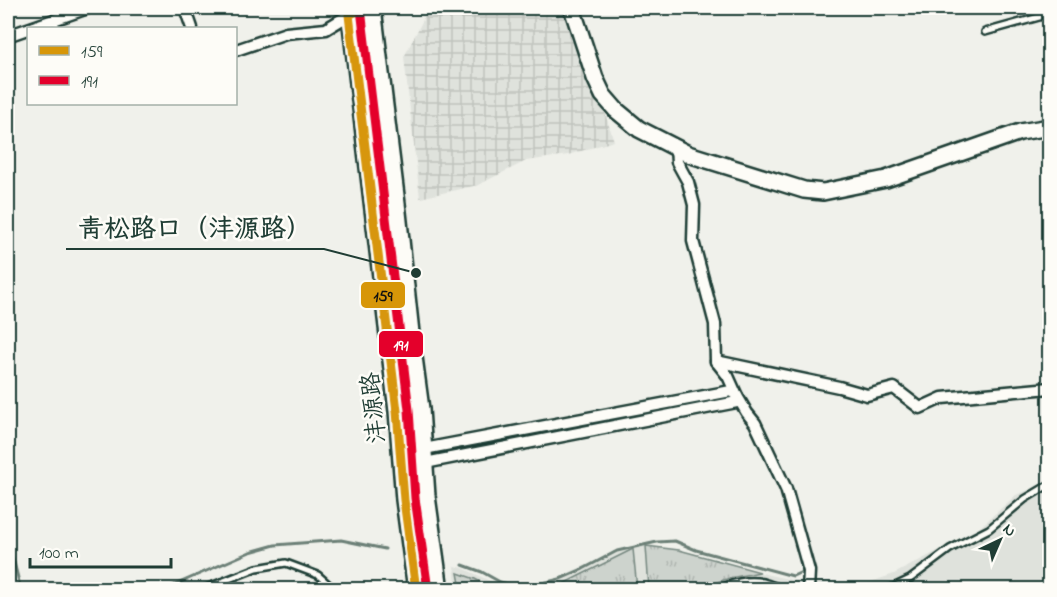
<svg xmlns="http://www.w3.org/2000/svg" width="1057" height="597" font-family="'Indie Flower','LXGW WenKai TC',sans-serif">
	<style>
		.built { fill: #dfe2dc }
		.industrial { fill: url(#industrial-grid) }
		.grass { fill: url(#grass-tufts); stroke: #768880; stroke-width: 1.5 }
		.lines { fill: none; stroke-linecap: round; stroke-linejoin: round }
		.stream { stroke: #6c8077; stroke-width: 3 }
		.lane-casing { stroke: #1f3d34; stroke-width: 10 }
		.street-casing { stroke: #1f3d34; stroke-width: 15 }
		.secondary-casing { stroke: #1f3d34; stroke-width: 20 }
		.lane { stroke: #fdfcf7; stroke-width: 5 }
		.street { stroke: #fdfcf7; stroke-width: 10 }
		.secondary { stroke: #fdfcf7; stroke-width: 15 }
		.bus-1-casing { stroke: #fdfcf7; stroke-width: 14 }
		.bus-2-casing { stroke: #fdfcf7; stroke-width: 14 }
		.bus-1 { stroke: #d79608; stroke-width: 9 }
		.bus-2 { stroke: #e4002b; stroke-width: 9 }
		.labels { text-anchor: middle; stroke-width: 5; stroke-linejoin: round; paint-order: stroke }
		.street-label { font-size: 24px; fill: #1f3d34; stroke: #fdfcf7 }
		.leader { fill: none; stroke: #1f3d34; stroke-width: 2 }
		.callout-dot { fill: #1f3d34; stroke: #fdfcf7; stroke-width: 2 }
		.callout-label { font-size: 26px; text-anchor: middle; font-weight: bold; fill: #1f3d34; stroke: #fdfcf7; stroke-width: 5; stroke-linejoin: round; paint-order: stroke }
		.line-badge { stroke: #fdfcf7; stroke-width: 2 }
		.badge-label { font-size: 16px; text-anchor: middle; font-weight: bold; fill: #fff }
		.pale-badge-label { font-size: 16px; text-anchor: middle; font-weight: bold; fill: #111 }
	</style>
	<defs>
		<pattern id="industrial-grid" width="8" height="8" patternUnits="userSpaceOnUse" patternTransform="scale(1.5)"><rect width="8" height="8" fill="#dfe2dc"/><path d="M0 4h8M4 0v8" fill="none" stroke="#bfc3bd"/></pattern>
		<pattern id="grass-tufts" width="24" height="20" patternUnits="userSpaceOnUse" patternTransform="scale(1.5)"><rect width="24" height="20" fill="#cdd3cd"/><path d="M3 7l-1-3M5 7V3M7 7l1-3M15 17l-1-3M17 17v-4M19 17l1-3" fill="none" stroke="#b0b6b1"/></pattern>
	</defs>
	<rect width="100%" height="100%" fill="#f0f1eb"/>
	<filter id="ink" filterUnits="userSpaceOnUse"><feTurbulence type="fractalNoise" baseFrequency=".0167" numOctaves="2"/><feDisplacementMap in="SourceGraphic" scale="12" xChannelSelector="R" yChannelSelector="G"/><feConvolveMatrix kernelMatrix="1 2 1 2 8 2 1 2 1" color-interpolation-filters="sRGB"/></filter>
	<g filter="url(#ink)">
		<polygon class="built" points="1049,482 1049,589 457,590 454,566 463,568 500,586 530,589 608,556 633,547 642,546 679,550 769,575 793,580 859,586 894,574 977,530 1016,495"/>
		<polygon class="industrial" points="429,8 571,8 614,141 568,155 526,161 478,185 420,198 404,57"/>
		<g class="grass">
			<polygon points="646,546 679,550 760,572 730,578 711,584 701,589 649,589"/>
			<polygon points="633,549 637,589 546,589 559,586"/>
			<polygon points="458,573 475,579 494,589 461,589"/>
		</g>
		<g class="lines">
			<g class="stream">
				<polyline points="8,538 21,590"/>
				<polyline points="463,565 482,572 500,582 516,586 538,584 560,579 583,569 617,551 657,542 675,541 696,550 793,576 806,570"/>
				<polyline points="163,590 250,552 275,545 341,540 385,549"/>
			</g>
			<defs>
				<g id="lane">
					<polyline points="54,19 57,28"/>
					<polyline points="985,32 1050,14"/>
					<polyline points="201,590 257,568 286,563 318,575 335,590"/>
					<path d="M718 590C731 582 748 579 763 582 771 584 779 588 787 590"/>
					<polyline points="886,590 891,588 910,579 950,549 989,529 1025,499 1050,484"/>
				</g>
				<g id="street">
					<polyline points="185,8 192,28"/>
					<polyline points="8,34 13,34 88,8"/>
					<polyline points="236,50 286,33 326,29 349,15"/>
					<polyline points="676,148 677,162 688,182 694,205 693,241 715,324 716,361 839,387 867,395 894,388 920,408 942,398 1050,388"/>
					<polyline points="716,361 728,376 737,396 747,413 755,423 786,489 809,571 808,590"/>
					<polyline points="424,449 731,391 737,396 737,402 425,463"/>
				</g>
				<g id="secondary">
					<polyline points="349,8 397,411 404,500 416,590"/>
					<polyline points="373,8 398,212 412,342 421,409 427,496 440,590"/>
					<polyline points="572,8 595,78 603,95 616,110 639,129 688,154 804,190 823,192 886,179 1020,132 1050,127"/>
					<polyline points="349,15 362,8"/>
				</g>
			</defs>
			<use href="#lane" class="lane-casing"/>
			<use href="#street" class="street-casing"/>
			<use href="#secondary" class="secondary-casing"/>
			<use href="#lane" class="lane"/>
			<use href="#street" class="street"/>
			<use href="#secondary" class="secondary"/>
			<defs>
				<polyline id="bus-1" points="362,8 349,15 397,411 404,500 416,590"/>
				<polyline id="bus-2" points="361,9 409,410 415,498 428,590"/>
			</defs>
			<use href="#bus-1" class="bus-1-casing"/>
			<use href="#bus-2" class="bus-2-casing"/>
			<use href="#bus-1" class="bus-1"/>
			<use href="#bus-2" class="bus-2"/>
		</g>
	</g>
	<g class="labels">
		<g class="street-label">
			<text transform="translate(373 408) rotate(-96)" y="8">沣源路</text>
		</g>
	</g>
	<path class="leader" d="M416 273L324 249H66"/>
	<circle class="callout-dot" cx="416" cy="273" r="6"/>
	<g class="callout-label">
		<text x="195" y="237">青松路口（沣源路）</text>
	</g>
	<g class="line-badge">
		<rect x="360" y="281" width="46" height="28" rx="6" fill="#d79608"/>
		<rect x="378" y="330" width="46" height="28" rx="6" fill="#e4002b"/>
	</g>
	<g class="badge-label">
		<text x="401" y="350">191</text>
	</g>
	<g class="pale-badge-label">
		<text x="383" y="301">159</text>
	</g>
	<rect width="1057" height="597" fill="none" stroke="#fdfcf7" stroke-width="30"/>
	<rect x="15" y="15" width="1027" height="567" fill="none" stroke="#1f3d34" stroke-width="2" filter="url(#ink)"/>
	<rect x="27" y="27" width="210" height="78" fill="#fdfcf7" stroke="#a4b0a9" stroke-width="1.5"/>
	<rect x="39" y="46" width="30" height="9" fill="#d79608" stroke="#a4b0a9" stroke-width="1.5"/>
	<text x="81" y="57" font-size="18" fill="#1f3d34">159</text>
	<rect x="39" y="76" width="30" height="9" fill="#e4002b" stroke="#a4b0a9" stroke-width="1.5"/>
	<text x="81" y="87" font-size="18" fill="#1f3d34">191</text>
	<g transform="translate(1000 540) rotate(44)" stroke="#fdfcf7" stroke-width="4.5" paint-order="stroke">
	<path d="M0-4.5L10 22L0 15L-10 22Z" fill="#1f3d34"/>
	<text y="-9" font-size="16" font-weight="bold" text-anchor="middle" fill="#1f3d34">N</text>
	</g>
	<path d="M30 558v9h141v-9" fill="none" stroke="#1f3d34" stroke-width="3"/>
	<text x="39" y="558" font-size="18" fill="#1f3d34" stroke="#fdfcf7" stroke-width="4.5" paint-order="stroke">100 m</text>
</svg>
